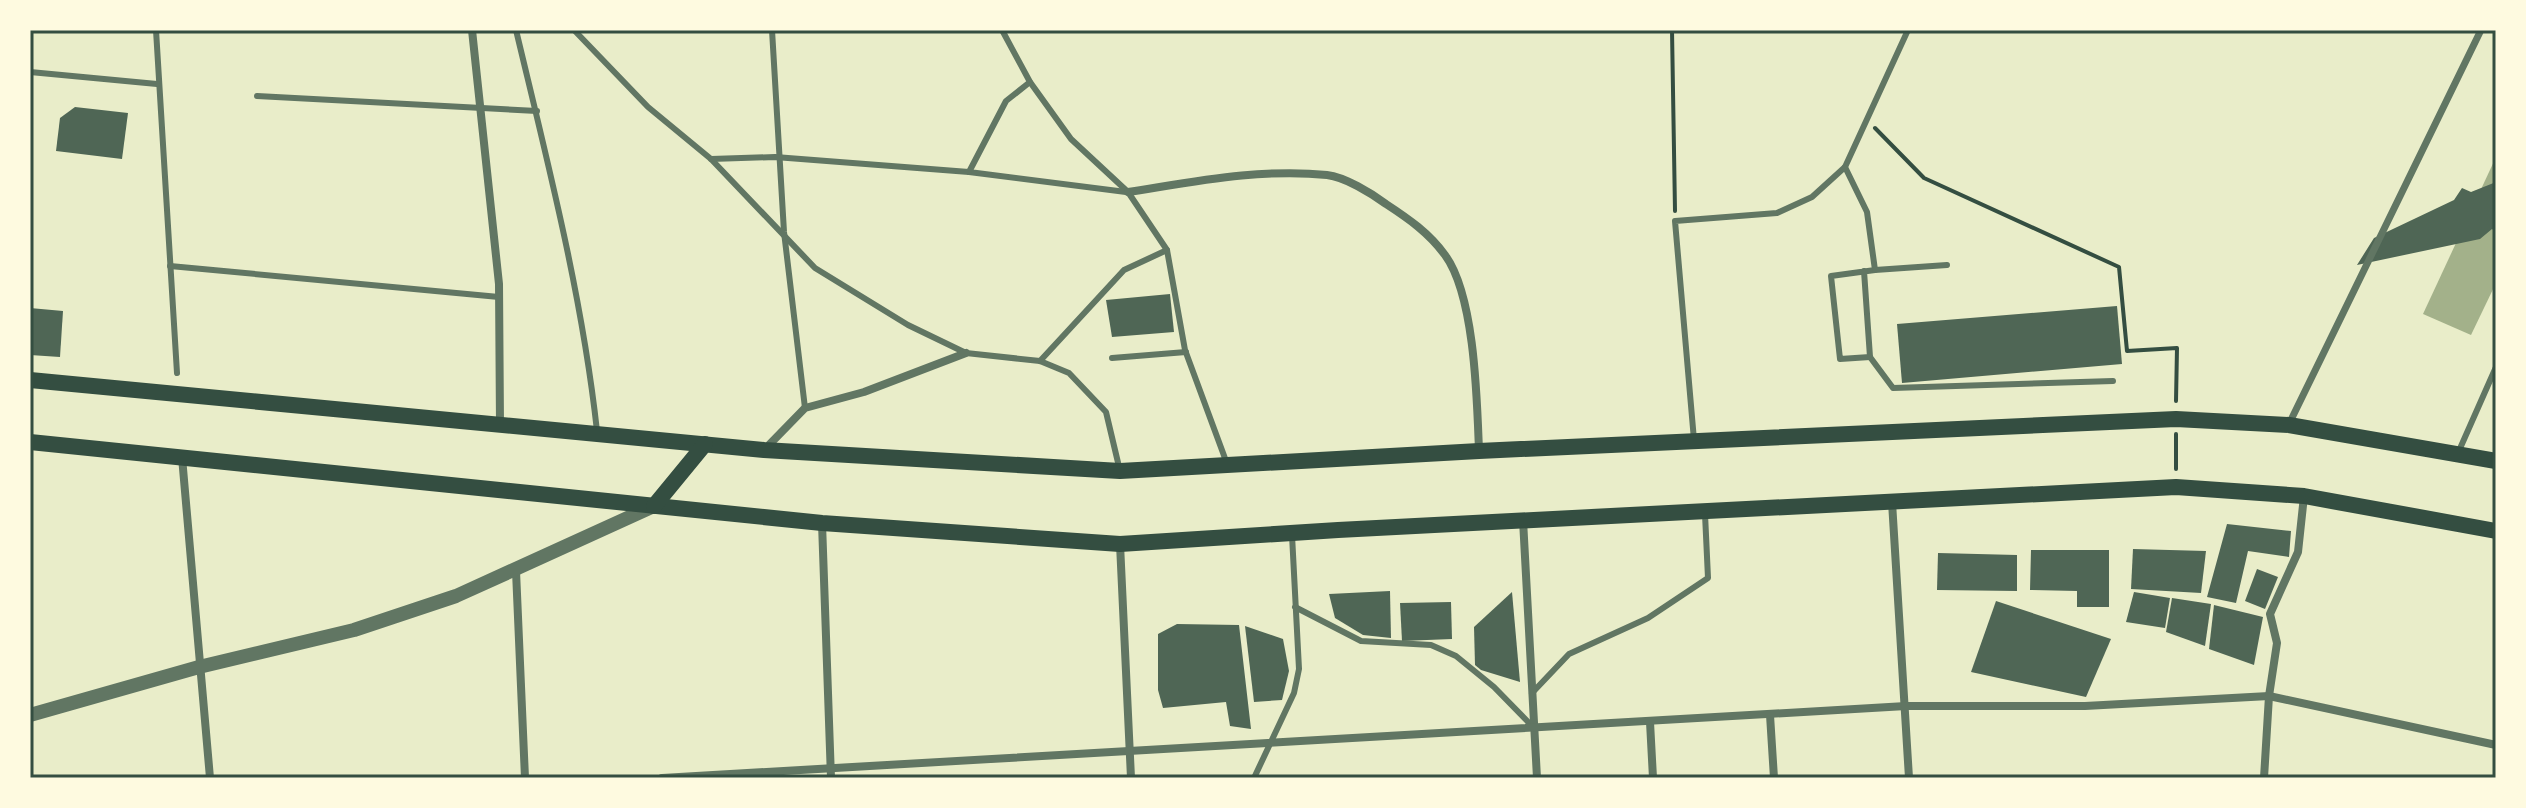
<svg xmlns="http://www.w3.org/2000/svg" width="2526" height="808" font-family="Helvetica,sans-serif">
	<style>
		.water { fill: #a3b18a }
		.building { fill: #4f6655 }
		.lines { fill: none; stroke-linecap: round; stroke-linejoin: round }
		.path { stroke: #344e41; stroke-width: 4 }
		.service { stroke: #617663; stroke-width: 6 }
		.pedestrian { stroke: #617663; stroke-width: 7 }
		.minor { stroke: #617663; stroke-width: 8 }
		.tertiary { stroke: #617663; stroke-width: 14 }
		.secondary { stroke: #344e41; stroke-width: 16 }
		.neatline { fill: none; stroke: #344e41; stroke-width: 3 }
	</style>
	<rect width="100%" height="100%" fill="#e9edc9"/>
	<polygon class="water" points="2496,157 2496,283 2471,335 2423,314"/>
	<g class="building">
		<polygon points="75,107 128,113 122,159 56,151 60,118"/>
		<polygon points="2496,182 2496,232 2492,229 2480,239 2357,265 2374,238 2454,200 2462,188 2471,192"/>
		<polygon points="1170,294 1174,332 1112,337 1106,300"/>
		<polygon points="2117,306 2122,364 1902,383 1897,324"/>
		<polygon points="30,308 63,311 60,357 30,355"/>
		<polygon points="2227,524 2291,531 2289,557 2248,551 2236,603 2207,597"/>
		<polygon points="2133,549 2206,551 2201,593 2131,589"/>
		<polygon points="2031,550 2109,550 2109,607 2077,607 2077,591 2030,590"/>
		<polygon points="1938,553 2017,555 2017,591 1937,590"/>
		<polygon points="2257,569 2278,577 2265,609 2245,601"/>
		<polygon points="1390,591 1391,638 1363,635 1335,618 1329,594"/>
		<polygon points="1512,592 1520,682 1481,670 1475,665 1474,627"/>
		<polygon points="2134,592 2170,598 2165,628 2126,622"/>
		<polygon points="2172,598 2211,604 2205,646 2166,632"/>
		<polygon points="1996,601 2111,639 2086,697 1971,672"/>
		<polygon points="1451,602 1452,639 1402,641 1400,603"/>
		<polygon points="2214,605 2263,617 2254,665 2209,649"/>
		<polygon points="1177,624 1239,625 1251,729 1230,726 1226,702 1163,708 1158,690 1158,634"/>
		<polygon points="1245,626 1283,639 1289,671 1282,700 1254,702"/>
	</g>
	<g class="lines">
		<g class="path">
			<polyline points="1672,30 1675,211"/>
			<polyline points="1875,128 1924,178 2119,267 2127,351 2177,348 2176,401"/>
			<polyline points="2176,469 2176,434"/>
		</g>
		<g class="service">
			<polyline points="156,30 177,373"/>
			<path d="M516 30C548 164 582 295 597 431"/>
			<polyline points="574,30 648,107 711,159 815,268 908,325 966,353 1040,361 1069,373 1106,412 1120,471"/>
			<polyline points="772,30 784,232 805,408"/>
			<polyline points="1002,30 1030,82 1071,139 1128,192 1167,250 1185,350 1226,461"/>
			<polyline points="30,72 157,84"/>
			<polyline points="1030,82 1006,101 969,172 1126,192"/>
			<polyline points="257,96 537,111"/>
			<polyline points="711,159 775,157 969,172"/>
			<polyline points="1845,167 1867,212 1875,270 1831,276 1840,359 1870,357 1864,271"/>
			<polyline points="170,266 499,297"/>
			<polyline points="1875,270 1947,265"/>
			<polyline points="1870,357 1893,388 2113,381"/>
			<polyline points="1112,358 1186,352"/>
			<polyline points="1040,361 1124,270 1167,250"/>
			<polyline points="1694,440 1675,221 1777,213 1812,197 1845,167 1908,30"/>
			<polyline points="2458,453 2496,367"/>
			<polyline points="1295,607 1361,641 1431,645 1456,656 1494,687 1534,728"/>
			<polyline points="1532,693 1569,654 1648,618 1708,578 1705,514"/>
			<polyline points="1254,778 1294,693 1299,669 1292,535"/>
		</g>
		<polyline class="pedestrian" points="2289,424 2481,30"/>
		<g class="minor">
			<polyline points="472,30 499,284 500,425"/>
			<path d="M1128 192C1193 182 1261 168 1327 175 1345 177 1371 193 1386 204 1409 219 1429 233 1445 255 1475 296 1477 400 1479 451"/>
			<polyline points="765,449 805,408 864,392 966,353"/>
			<polyline points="182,457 210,778"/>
			<polyline points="1892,502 1909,778"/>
			<polyline points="1523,520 1537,778"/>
			<polyline points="822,523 831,778"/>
			<polyline points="1120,544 1131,778"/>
			<polyline points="516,571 525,778"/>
			<polyline points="1770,715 1774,778"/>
			<polyline points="1650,722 1653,778"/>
			<polyline points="662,778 1906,706 2085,706 2269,696 2496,745"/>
			<polyline points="2264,778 2269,696 2277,643 2270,614 2298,552 2304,496"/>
		</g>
		<polyline class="tertiary" points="30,715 199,667 354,630 456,596 654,506"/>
		<g class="secondary">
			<polyline points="30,380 764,450 1120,471 1479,451 2176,419 2289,425 2496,461"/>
			<polyline points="30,442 822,523 1120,544 1338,530 2176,487 2304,496 2496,531"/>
			<polyline points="654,506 705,444"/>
		</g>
	</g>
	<rect width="2526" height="808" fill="none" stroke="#fefae0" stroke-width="64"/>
	<rect x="32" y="32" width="2462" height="744" class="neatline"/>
</svg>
